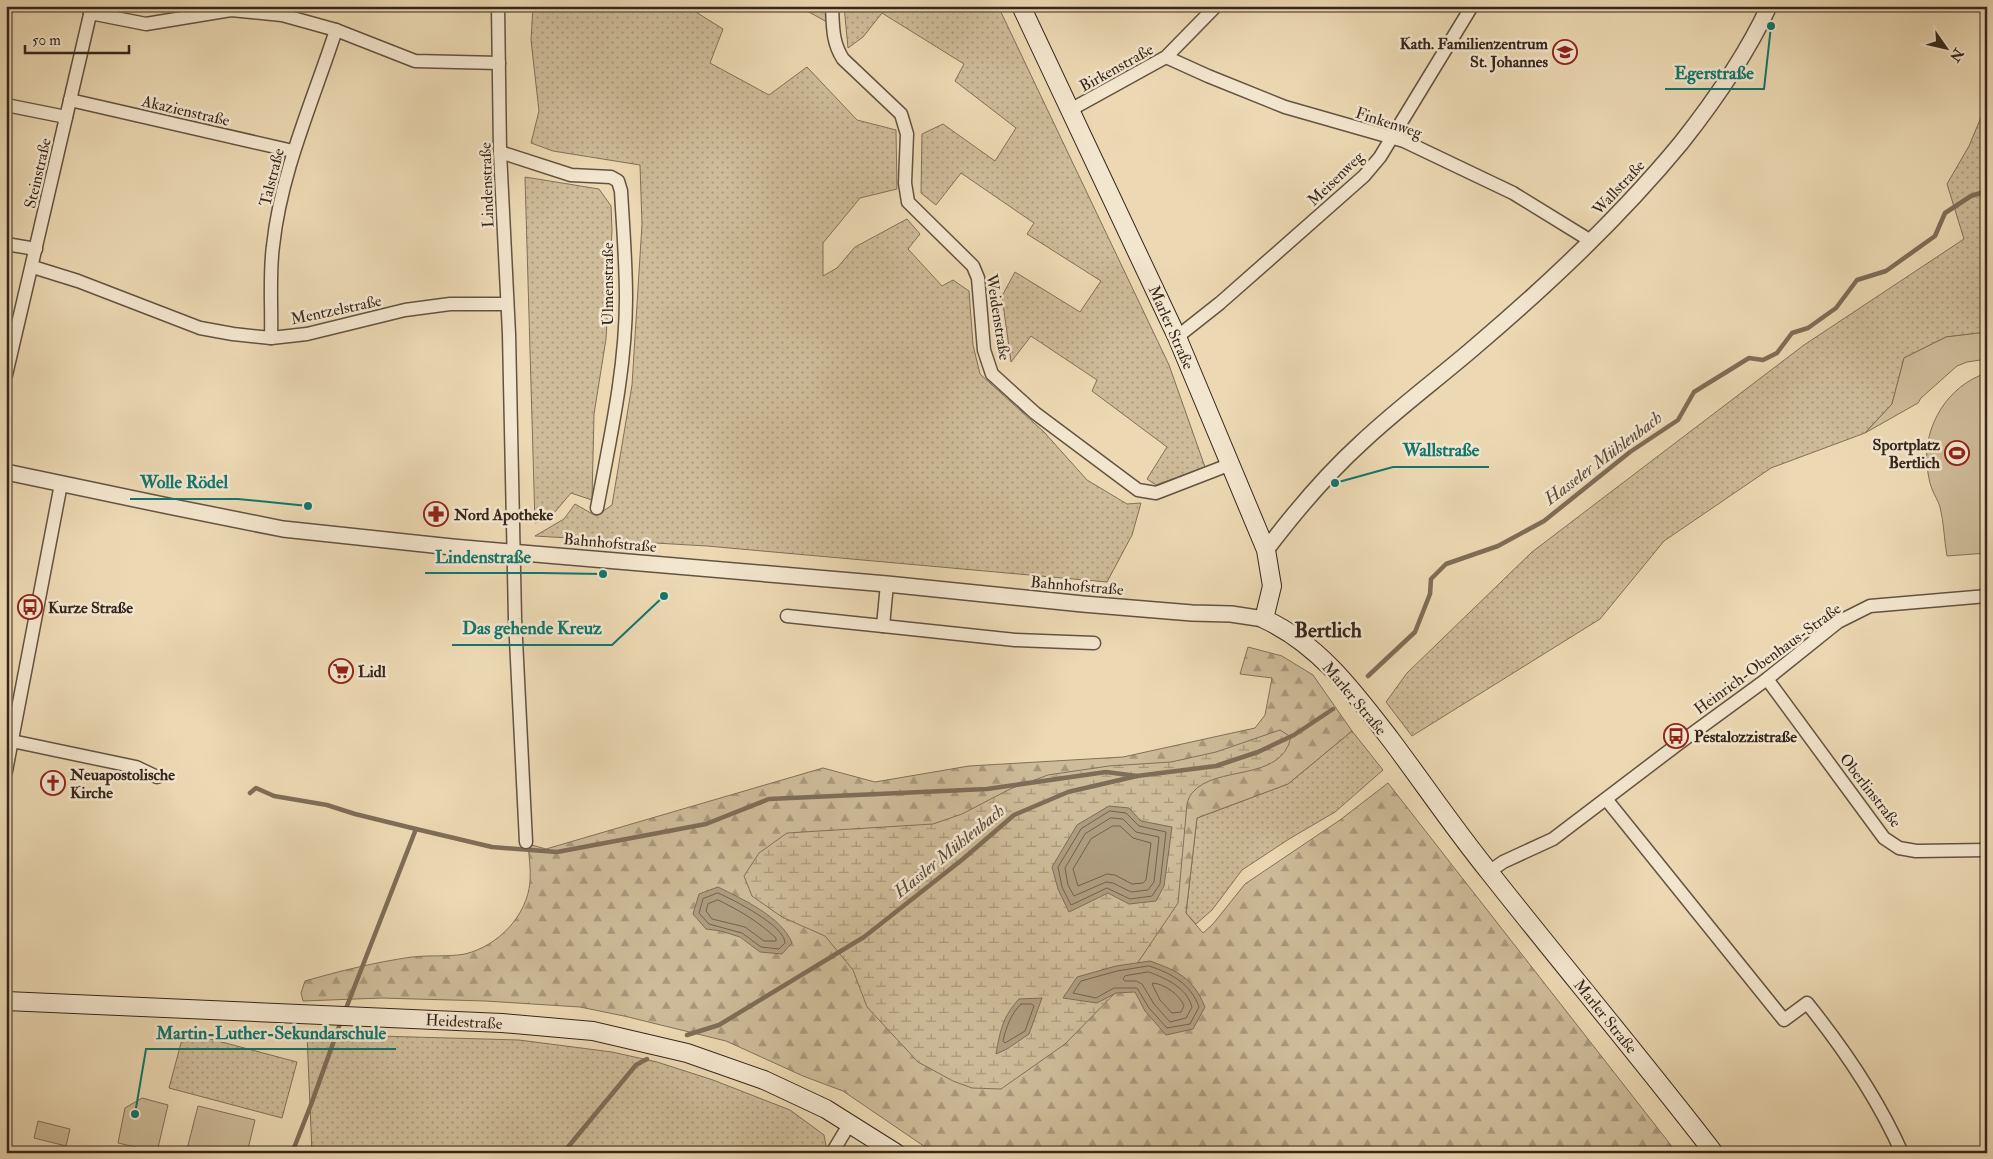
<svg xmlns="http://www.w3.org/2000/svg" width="1993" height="1159" font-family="'IM FELL Double Pica',serif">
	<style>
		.grass { fill: url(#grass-dots); stroke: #81705a }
		.forest { fill: url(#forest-firs); stroke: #81705a }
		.wetland { fill: url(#wetland-marsh); stroke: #81705a }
		.park { fill: #cdbb99; stroke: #81705a }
		.water { fill: #ae9c7f; stroke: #7e6d57 }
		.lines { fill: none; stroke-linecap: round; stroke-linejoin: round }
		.shore { stroke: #72614d; stroke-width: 1 }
		.stream { stroke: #7e6d57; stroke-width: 4.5 }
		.minor-casing { stroke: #635341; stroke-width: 15 }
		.tertiary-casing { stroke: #635341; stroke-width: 18 }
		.secondary-casing { stroke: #35261b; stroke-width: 20 }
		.minor { stroke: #f3e6ce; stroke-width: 12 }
		.tertiary { stroke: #f3e6ce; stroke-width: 15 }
		.secondary { stroke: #f3e6ce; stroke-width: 18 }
		.labels { text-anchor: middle; stroke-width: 5; stroke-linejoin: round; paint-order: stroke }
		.poi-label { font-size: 16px; font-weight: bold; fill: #35261b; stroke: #f3e6ce; text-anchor: start }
		.street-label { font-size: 16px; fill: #35261b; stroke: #f3e6ce }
		.water-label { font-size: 18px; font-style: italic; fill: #594939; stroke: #f3e6ce }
		.district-label { font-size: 21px; font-weight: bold; fill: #35261b; stroke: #f3e6ce }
		.leader { fill: none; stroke: #0f766e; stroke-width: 2 }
		.callout-dot { fill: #0f766e; stroke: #f3e6ce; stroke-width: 2 }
		.callout-label { font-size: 18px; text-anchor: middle; font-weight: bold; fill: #0f766e; stroke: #f3e6ce; stroke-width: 5; stroke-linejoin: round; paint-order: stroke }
	</style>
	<defs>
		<pattern id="grass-dots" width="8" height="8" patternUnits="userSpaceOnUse" patternTransform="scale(1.25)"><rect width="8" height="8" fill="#cdbb99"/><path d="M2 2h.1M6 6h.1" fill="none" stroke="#a7987c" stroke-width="1.8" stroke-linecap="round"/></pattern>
		<pattern id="forest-firs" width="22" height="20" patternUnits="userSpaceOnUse" patternTransform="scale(1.25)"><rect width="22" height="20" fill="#cdbb99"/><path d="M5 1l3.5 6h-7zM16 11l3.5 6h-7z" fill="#a7987c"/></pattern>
		<pattern id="wetland-marsh" width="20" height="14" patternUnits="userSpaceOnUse" patternTransform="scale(1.25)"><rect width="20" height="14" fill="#cdbb99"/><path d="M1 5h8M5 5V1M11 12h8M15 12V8" fill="none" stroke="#a7987c"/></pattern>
	</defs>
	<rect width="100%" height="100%" fill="#ecd9b3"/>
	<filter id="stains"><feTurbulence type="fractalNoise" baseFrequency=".004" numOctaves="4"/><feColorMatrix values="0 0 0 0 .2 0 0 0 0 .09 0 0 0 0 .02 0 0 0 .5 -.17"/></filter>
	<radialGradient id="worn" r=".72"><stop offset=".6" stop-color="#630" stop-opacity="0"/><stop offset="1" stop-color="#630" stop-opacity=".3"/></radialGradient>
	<g class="grass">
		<polygon points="533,6 692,6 691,9 723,29 710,63 769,95 807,67 857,120 896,130 897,189 860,198 823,243 823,276 837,268 855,247 907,219 920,234 908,249 942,286 953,280 969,291 973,345 980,374 1044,432 1087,480 1127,504 1141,503 1132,535 1107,582 707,546 535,536 564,519 575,504 596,516 612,505 632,385 642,224 640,165 553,151 531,143 539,111 531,40"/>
		<polygon points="798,6 826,6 827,22"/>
		<polygon points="844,6 998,6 1169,365 1205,467 1156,485 1147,479 1167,447 1092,391 1097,380 1031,336 1011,362 1002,296 1015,272 1080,312 1101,281 1027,234 1034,223 961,173 936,205 921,193 922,134 943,124 995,161 1016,128 955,81 964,64 882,13 863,37 848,48"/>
		<polygon points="1987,103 1987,332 1946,337 1904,358 1892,404 1865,433 1771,468 1664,541 1600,619 1412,736 1386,702 1407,673 1532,552 1804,345 1964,239 1947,184 1969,146"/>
		<polygon points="525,177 599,189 611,206 612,231 606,339 594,414 592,500 571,493 549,519 535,523"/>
		<polygon points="1352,731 1383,770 1335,812 1289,839 1242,870 1212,910 1196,924 1186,913 1197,818 1288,784"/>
		<polygon points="184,1032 297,1062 282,1118 169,1088"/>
		<polygon points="307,1034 519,1040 612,1052 657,1062 713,1080 790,1110 824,1135 827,1151 312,1153"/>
	</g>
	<path class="forest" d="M1248 647 1282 656 1313 675 1352 731 1288 784 1197 818 1186 913 1203 933 1213 924 1245 884 1340 820 1388 783 1677 1153H934L843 1091 803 1076 726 1041 624 1016 580 1007 485 1001 381 998 303 1001 301 993 305 981C340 971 376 962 412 957 430 955 448 957 465 954 498 946 527 916 530 882 531 870 529 856 528 844L546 849 823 768 875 782 969 766 1123 757 1255 728 1265 715 1272 678 1240 674Z"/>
	<path class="wetland" d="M1280 730 1291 737C1281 783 1216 764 1192 793 1190 795 1188 800 1187 804L1178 903 1122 986 1065 1044 1001 1089 972 1088 953 1081 918 1062 867 1007 853 970 825 936 782 917 752 896 744 876 759 853 787 833 933 824 962 814 1010 789 1048 775 1109 766 1171 762 1216 752Z"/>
	<g class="park">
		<polygon points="1987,332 1987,359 1967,362 1957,366 1921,398 1918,403 1865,433 1892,404 1904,358 1946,337"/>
		<path d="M1987 373V553L1947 556C1944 540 1944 522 1940 507 1938 500 1934 495 1932 489 1929 482 1928 473 1927 466 1923 426 1948 385 1987 373Z"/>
		<polygon points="142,1098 168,1105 157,1152 118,1143 125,1108"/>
		<polygon points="198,1106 255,1120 247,1153 186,1153"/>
		<polygon points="38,1121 70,1129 66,1146 34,1138"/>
	</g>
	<g class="water">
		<polygon points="1109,806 1129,808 1141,821 1172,827 1164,886 1156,901 1129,904 1108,893 1069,912 1058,889 1052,867 1077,825"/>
		<path d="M718 887C742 899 782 917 792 943L782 954 760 952 740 937 721 931 706 929 693 914 699 894Z"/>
		<path d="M1150 961C1178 971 1193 978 1205 1007L1193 1029 1166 1035 1145 1011 1135 992 1116 993 1097 1003 1063 998 1077 977 1116 966Z"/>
		<path d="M1042 998 1029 1034 1007 1049 996 1054C1000 1031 1003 1016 1019 999Z"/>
	</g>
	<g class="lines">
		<g class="shore">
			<polygon points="1110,811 1126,813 1139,826 1166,832 1160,884 1152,896 1130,899 1107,888 1071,905 1062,887 1058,867 1081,829"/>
			<polygon points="1111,818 1123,819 1136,832 1159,837 1154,882 1148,890 1131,892 1113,883 1106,882 1074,896 1068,885 1065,868 1085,834"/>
			<polygon points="1113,826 1120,826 1133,838 1151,843 1146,880 1143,883 1132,884 1115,875 1107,874 1078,886 1073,869 1091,839"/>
			<path d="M718 893C734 900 785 926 785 943L779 949 761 947 742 933 709 924 699 913 703 899Z"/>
			<path d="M718 900C739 910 759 922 776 938V941H764L745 927 712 919 706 911 708 904Z"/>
			<path d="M1149 966C1171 973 1191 984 1199 1007L1190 1024 1167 1028 1149 1008 1137 988H1114L1096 998 1073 993 1081 981 1117 971Z"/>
			<path d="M1149 972C1167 979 1186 987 1192 1007L1186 1018 1170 1022 1154 1004 1142 984 1136 981H1125L1123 979 1125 976Z"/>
			<path d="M1153 983C1165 984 1180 995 1184 1006L1181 1012 1172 1013 1160 1000 1153 986Z"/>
			<path d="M1021 1004H1032L1034 1006 1025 1031 1005 1043 1003 1041C1006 1027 1011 1014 1021 1004Z"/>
		</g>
		<g class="stream">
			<polyline points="1368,676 1415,632 1430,594 1431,579 1446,564 1498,546 1544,521 1630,452 1678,420 1694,392 1749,358 1763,360 1777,353 1792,333 1808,328 1836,308 1857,280 1886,271 1935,236 1945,213 1971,196 1987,191"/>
			<polyline points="250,793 256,788 274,796 327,805 355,814 416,829"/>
			<polyline points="345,1011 416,829 492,847 557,852 706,824 769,799 987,789 1106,772 1137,776"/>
			<polyline points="687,1035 719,1025 864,937 963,859 1014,815 1068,792 1137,776 1216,766 1258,752 1294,735 1333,709"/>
			<polyline points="292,1153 312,1102 341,1021"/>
			<polyline points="563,1153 636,1065 647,1059"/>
		</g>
		<defs>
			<g id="minor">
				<polyline points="498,6 500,152 509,334 515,619 526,842"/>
				<path d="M832 6C833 26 832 42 843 59L901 114 907 134 905 183 908 202 973 266 978 278 984 350 992 374 1035 413 1138 490 1156 493 1231 464"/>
				<polyline points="90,13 146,24 231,10 282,15 336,30 415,61 499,63"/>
				<polyline points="1166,57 1208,76 1285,107 1404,141 1513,193 1591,241"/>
				<polyline points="70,100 293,151"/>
				<polyline points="6,105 66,117"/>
				<polyline points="1070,110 1166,57 1216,6"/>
				<path d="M500 152 571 175 611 177 618 181 621 191C623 227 626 262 626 298 626 368 610 439 597 508"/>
				<polyline points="6,244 36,249"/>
				<polyline points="33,267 78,281 200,328 233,334 271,338 307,334 405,310 450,304 507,304"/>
				<polyline points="1177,337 1220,303 1364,176 1380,157 1472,6"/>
				<path d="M271 338C272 308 269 276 273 246 281 171 313 101 336 30"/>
				<polyline points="6,375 92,6"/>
				<polyline points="787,616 883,626 887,584"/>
				<polyline points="883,626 1015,640 1094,643"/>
				<polyline points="1767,679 1884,838 1899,848 1916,851 1987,850"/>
				<polyline points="12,741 136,767 157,777"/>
				<polyline points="6,771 61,484"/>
				<path d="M1606 799 1784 1020 1807 1003C1844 1049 1878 1099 1902 1153"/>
				<polyline points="1489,872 1503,862 1553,839 1678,744 1767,679 1838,622 1870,606 1987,596"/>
				<polyline points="832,1153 850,1123"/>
			</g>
			<g id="tertiary">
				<polyline points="6,472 173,507 283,529 452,547 887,584 1083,604 1192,613 1231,614 1264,619"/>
				<path d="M1266 550C1294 513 1327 474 1361 443 1398 408 1439 378 1477 345 1550 283 1620 217 1681 143 1715 100 1746 56 1769 6"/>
			</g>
			<g id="secondary">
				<path d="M1021 6 1177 337 1266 550 1272 586 1264 619C1319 644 1355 693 1391 740 1424 784 1455 830 1490 873 1564 967 1641 1058 1714 1153"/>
				<polyline points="6,1001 502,1023 593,1031 687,1053 764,1080 826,1109 896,1153"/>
			</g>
		</defs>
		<use href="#minor" class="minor-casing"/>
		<use href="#tertiary" class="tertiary-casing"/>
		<use href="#secondary" class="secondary-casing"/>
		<use href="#minor" class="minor"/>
		<use href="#tertiary" class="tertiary"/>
		<use href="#secondary" class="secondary"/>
	</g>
	<defs>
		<symbol id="school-ring" viewBox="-11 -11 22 22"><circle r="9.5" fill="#f3e6ce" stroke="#8f2418" stroke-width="1.5"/><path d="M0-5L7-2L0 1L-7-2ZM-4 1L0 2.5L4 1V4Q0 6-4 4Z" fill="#8f2418"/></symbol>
		<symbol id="stadium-ring" viewBox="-11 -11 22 22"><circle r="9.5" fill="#f3e6ce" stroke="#8f2418" stroke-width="1.5"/><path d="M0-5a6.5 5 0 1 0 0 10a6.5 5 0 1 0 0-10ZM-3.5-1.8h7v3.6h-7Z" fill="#8f2418"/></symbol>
		<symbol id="pharmacy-ring" viewBox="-11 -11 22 22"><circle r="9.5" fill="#f3e6ce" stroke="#8f2418" stroke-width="1.5"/><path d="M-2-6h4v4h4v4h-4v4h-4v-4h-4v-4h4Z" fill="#8f2418"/></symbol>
		<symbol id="bus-ring" viewBox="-11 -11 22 22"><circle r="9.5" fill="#f3e6ce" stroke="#8f2418" stroke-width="1.5"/><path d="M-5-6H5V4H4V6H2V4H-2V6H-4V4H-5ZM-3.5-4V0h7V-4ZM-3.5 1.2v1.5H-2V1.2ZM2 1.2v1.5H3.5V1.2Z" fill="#8f2418"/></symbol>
		<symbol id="supermarket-ring" viewBox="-11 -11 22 22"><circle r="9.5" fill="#f3e6ce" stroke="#8f2418" stroke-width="1.5"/><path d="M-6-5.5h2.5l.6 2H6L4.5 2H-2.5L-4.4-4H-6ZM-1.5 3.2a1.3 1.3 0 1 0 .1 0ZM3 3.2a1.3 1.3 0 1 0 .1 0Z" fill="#8f2418"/></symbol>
		<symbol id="church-ring" viewBox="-11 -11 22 22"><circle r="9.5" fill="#f3e6ce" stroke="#8f2418" stroke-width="1.5"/><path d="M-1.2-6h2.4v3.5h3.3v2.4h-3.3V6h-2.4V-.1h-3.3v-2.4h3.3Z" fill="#8f2418"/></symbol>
	</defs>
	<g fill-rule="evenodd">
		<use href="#school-ring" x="1551" y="38" width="28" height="28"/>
		<use href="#stadium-ring" x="1943" y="439" width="28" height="28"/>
		<use href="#pharmacy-ring" x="422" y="500" width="28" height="28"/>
		<use href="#bus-ring" x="16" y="593" width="28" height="28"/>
		<use href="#supermarket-ring" x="327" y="657" width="28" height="28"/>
		<use href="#bus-ring" x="1662" y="722" width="28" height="28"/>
		<use href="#church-ring" x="39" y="769" width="28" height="28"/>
	</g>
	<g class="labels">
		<g class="poi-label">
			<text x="1548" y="49" text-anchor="end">Kath. Familienzentrum<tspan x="1548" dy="18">St. Johannes</tspan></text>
			<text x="1940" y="450" text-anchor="end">Sportplatz<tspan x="1940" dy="18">Bertlich</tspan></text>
			<text x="454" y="520">Nord Apotheke</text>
			<text x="48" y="613">Kurze Straße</text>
			<text x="358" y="677">Lidl</text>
			<text x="1694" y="742">Pestalozzistraße</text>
			<text x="70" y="780">Neuapostolische<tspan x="70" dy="18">Kirche</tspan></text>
		</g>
		<g class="street-label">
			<text transform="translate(1116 67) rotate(-29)" y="6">Birkenstraße</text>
			<text transform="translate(186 110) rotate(13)" y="6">Akazienstraße</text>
			<text transform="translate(1389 122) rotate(18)" y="6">Finkenweg</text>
			<text transform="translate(37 173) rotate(-77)" y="6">Steinstraße</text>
			<text transform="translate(271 177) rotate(-76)" y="6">Talstraße</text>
			<text transform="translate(1335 178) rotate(-44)" y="6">Meisenweg</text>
			<text transform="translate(486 185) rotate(-92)" y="6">Lindenstraße</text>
			<text transform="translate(1618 187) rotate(-47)" y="6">Wallstraße</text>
			<text transform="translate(607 284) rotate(-90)" y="6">Ulmenstraße</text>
			<text transform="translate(336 309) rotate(-12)" y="6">Mentzelstraße</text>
			<text transform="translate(999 317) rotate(81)" y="6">Weidenstraße</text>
			<text transform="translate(1172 327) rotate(66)" y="6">Marler Straße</text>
			<text transform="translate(610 542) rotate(5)" y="6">Bahnhofstraße</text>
			<text transform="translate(1077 585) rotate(5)" y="6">Bahnhofstraße</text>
			<text transform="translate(1767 658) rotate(-36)" y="6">Heinrich-Obenhaus-Straße</text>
			<text transform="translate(1355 698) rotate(50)" y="6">Marler Straße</text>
			<text transform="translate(1871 790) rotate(52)" y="6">Oberlinstraße</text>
			<text transform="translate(1606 1016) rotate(51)" y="6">Marler Straße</text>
			<text transform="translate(464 1021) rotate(3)" y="6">Heidestraße</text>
		</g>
		<g class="water-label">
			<text transform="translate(1603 458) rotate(-37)" y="6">Hasseler Mühlenbach</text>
			<text transform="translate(949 851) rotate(-39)" y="6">Hassler Mühlenbach</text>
		</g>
		<g class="district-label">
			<text x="1328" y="637">Bertlich</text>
		</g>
	</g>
	<path class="leader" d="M1771 26L1764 89H1665M1335 483L1393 467H1489M308 506L238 499H130M603 574L541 573H425M664 596L612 645H452M135 1114L146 1049H396"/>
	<g class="callout-dot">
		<circle cx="1771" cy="26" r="5"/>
		<circle cx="1335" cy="483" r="5"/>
		<circle cx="308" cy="506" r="5"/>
		<circle cx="603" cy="574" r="5"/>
		<circle cx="664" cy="596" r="5"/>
		<circle cx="135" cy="1114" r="5"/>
	</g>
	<g class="callout-label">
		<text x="1714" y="79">Egerstraße</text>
		<text x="1441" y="456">Wallstraße</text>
		<text x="184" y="488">Wolle Rödel</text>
		<text x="483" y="563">Lindenstraße</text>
		<text x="532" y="634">Das gehende Kreuz</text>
		<text x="271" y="1039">Martin-Luther-Sekundarschule</text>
	</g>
	<rect width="1993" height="1159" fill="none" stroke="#ecd9b3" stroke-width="25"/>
	<rect x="8" y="8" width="1978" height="1144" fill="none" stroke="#35261b" stroke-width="2.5"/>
	<rect x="12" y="12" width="1968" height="1134" fill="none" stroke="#35261b"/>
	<g transform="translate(1946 48) rotate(124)" stroke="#f3e6ce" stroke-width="4" paint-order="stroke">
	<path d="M0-4L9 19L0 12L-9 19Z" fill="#35261b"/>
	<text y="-8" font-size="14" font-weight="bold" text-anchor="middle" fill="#35261b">N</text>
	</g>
	<path d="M25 45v8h104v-8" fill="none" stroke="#35261b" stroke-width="2.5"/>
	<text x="32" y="45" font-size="15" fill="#35261b" stroke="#f3e6ce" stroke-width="4" paint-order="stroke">50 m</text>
	<rect width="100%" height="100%" filter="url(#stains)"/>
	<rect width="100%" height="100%" fill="url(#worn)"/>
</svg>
